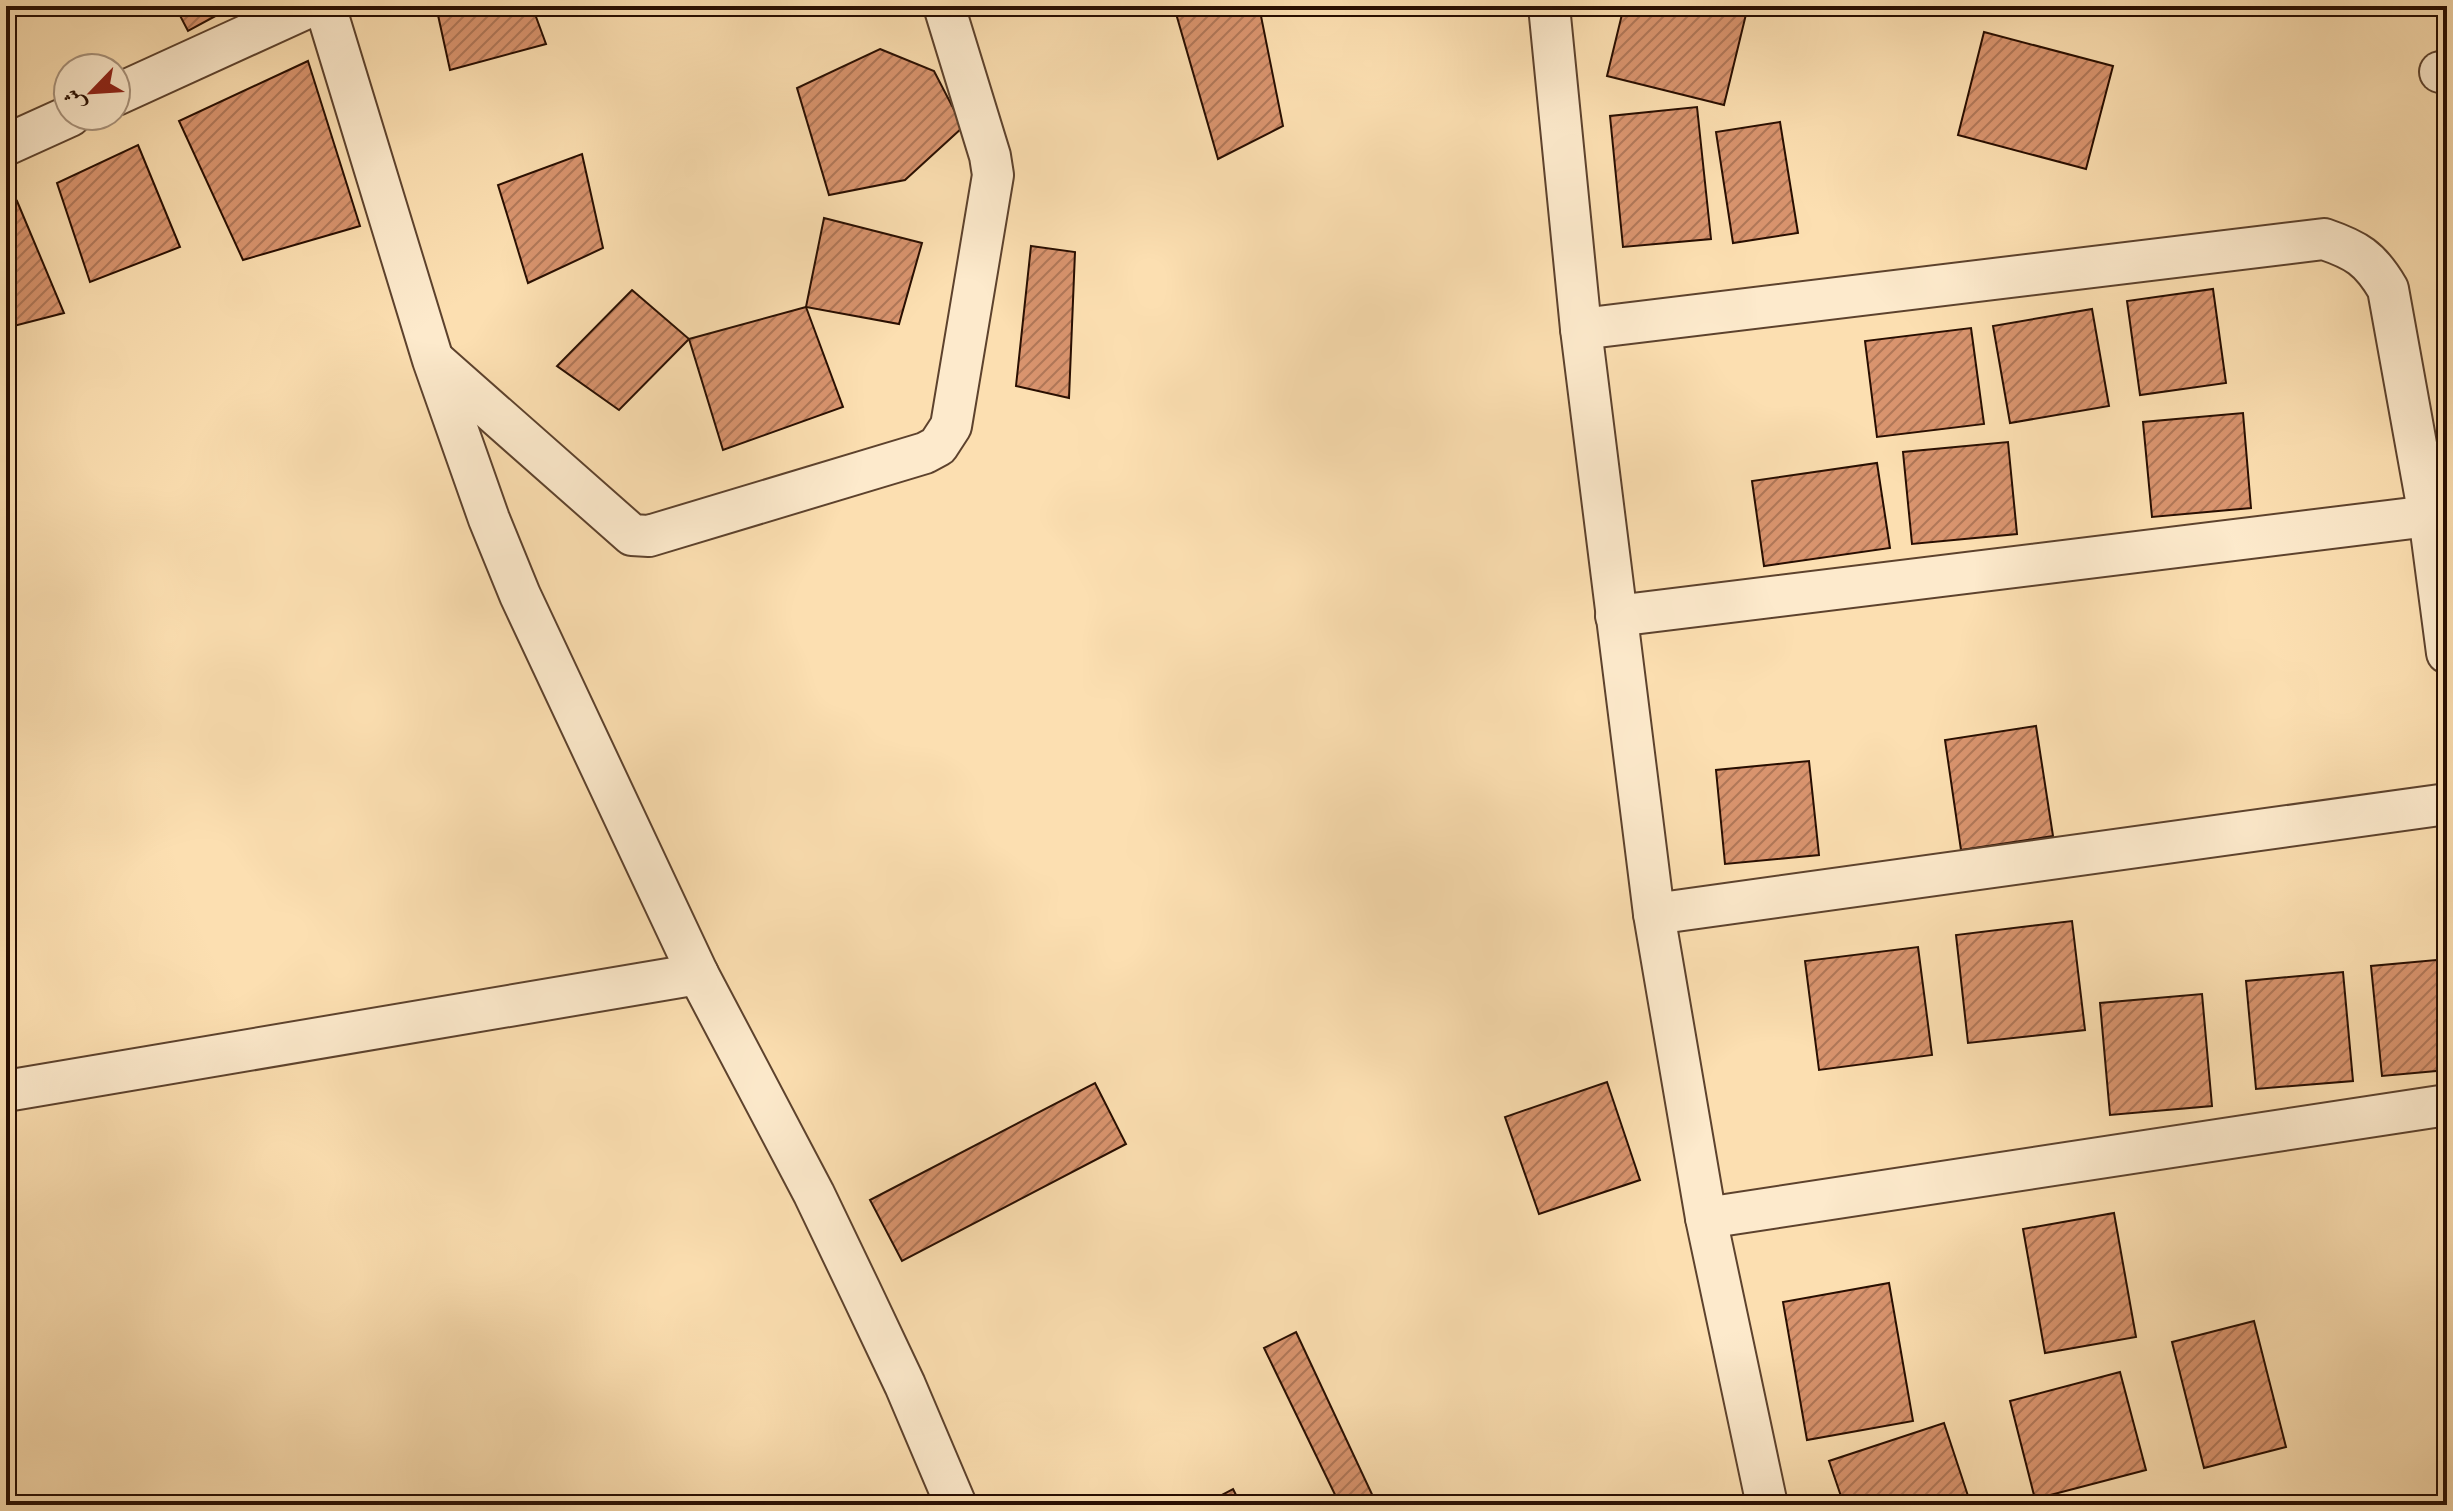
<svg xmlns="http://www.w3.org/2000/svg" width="2453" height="1511" font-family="'Old Standard TT',Amiri,serif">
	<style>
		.building { fill: url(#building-hatch); stroke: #280e01; stroke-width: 2 }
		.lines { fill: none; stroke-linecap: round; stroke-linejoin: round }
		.minor-casing { stroke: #5d422d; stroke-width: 44 }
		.minor { stroke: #fdeacc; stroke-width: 40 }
	</style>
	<defs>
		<pattern id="building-hatch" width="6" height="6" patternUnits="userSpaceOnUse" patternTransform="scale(2)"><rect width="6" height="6" fill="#d9946e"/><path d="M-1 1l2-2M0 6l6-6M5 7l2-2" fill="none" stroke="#b07758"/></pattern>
	</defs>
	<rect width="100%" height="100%" fill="#fcdfb1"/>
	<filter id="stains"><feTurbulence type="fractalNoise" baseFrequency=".0025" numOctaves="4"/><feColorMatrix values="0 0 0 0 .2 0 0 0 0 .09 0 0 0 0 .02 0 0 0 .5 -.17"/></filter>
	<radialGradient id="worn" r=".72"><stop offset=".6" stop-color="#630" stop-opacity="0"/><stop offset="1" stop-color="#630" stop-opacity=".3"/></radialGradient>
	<g class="building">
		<polygon points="175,6 234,6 188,31"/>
		<polygon points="436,6 532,6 546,44 450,70"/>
		<polygon points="1185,6 1259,6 1283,126 1218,159 1175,10"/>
		<polygon points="1624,6 1748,6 1724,105 1607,76"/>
		<polygon points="1984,32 2113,66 2086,169 1958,135"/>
		<polygon points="880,49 934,71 963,127 905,180 829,195 797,88"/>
		<polygon points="308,61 360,226 243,260 179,121"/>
		<polygon points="1697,107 1711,239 1623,247 1610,116"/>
		<polygon points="1780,122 1798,233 1733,243 1716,132"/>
		<polygon points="138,145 180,247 90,282 57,183"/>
		<polygon points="582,154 603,248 528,283 498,185"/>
		<polygon points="17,201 64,313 6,328 6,208"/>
		<polygon points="824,218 922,243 899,324 806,307"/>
		<polygon points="1031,246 1075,252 1069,398 1016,386"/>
		<polygon points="2213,289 2226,383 2140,395 2127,301"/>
		<polygon points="632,290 689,339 619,410 557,366"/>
		<polygon points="806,307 843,407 723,450 689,339"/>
		<polygon points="2092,309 2109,406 2010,423 1993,326"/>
		<polygon points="1971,328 1984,424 1877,437 1865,341"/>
		<polygon points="2243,413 2251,508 2152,517 2143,422"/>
		<polygon points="2008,442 2017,534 1912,544 1903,452"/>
		<polygon points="1877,463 1890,548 1764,566 1752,481"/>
		<polygon points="2036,726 2053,836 1961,850 1945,740"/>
		<polygon points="1809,761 1819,855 1725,864 1716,770"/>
		<polygon points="2072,921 2085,1030 1968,1043 1956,935"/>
		<polygon points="1918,947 1932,1055 1819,1070 1805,961"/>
		<polygon points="2447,959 2447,1070 2382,1076 2371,966"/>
		<polygon points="2343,972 2353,1081 2256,1089 2246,981"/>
		<polygon points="2202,994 2212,1106 2110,1115 2100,1003"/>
		<polygon points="1607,1082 1640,1180 1539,1214 1505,1117"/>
		<polygon points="1095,1083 1126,1144 902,1261 870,1200"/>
		<polygon points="2114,1213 2136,1337 2045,1353 2023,1229"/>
		<polygon points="1889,1283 1913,1421 1807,1440 1783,1302"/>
		<polygon points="2254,1321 2286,1447 2204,1468 2172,1342"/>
		<polygon points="1296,1332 1377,1505 1340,1505 1264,1348"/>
		<polygon points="2120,1372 2146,1470 2035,1499 2010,1401"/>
		<polygon points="1944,1423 1971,1505 1844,1505 1829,1461"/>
		<polygon points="1233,1489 1241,1505 1203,1505"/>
	</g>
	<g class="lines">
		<defs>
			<g id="minor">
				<polyline points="325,6 433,360 489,519 520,595 698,974 814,1194 860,1290 905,1385 956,1505"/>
				<polyline points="1549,6 1581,329 1654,914 1706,1218 1767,1505"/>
				<polyline points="2440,72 2447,72"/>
				<polyline points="116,95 311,6"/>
				<polyline points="6,145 70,116"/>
				<path d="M1581 329 2324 239C2356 250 2370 258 2388 289L2429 516 2447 653"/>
				<polyline points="436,362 632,535 649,536 925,453 938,446 951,426 993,175 990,156 944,6"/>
				<polyline points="1616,616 2429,516"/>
				<polyline points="1654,914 2447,804"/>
				<polyline points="6,1091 698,974"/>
				<polyline points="1706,1218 2447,1105"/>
			</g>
		</defs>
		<use href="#minor" class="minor-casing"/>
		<use href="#minor" class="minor"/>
	</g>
	<rect width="2453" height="1511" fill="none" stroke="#fcdfb1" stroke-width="32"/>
	<rect x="8" y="8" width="2437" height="1495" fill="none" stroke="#280e01" stroke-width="4"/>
	<rect x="16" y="16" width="2421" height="1479" fill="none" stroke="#280e01" stroke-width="2"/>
	<g transform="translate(92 92) rotate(245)"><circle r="38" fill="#fdeacc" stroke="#a8927b" stroke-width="2"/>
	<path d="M0-6L14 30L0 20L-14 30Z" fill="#8f2418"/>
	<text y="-12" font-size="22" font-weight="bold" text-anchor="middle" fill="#280e01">ش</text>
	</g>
	<rect width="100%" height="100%" filter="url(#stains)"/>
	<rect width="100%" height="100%" fill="url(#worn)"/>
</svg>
